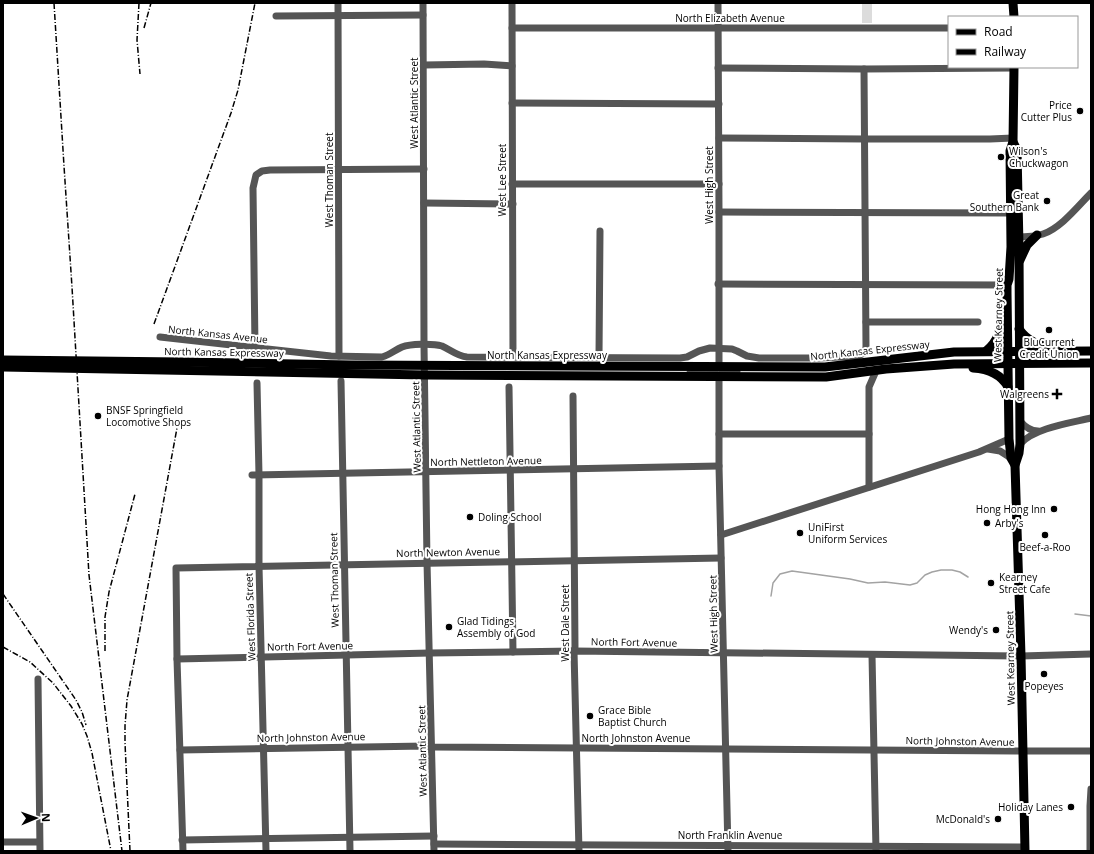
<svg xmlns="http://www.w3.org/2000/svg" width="1094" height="854" font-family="'Open Sans',sans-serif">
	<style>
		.green { fill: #dcdcdc }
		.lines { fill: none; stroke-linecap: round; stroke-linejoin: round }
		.stream { stroke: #a3a3a3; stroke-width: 1.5 }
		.minor { stroke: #555; stroke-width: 7 }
		.major { stroke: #000; stroke-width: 9 }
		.rail { stroke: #000; stroke-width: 1.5; stroke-dasharray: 6 2 1 2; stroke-linecap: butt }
		.poi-dot { fill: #000; stroke: #fff; stroke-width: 1.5 }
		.labels { text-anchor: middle; stroke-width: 4; stroke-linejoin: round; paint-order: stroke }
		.street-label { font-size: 10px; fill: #000; stroke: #fff }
		.poi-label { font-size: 10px; fill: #000; stroke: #fff; text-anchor: start }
	</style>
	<rect width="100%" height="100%" fill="#fff"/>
	<rect class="green" x="862" y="3" width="10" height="20"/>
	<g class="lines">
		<g class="stream">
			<polyline points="771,596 773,583 780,574 792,571 850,579 868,583 885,582 910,585 917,583 925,575 932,572 941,570 952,570 960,572 968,577"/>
			<polyline points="1075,614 1091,616"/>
		</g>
		<g class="minor">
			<polyline points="338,3 339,356"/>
			<polyline points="423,3 424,345 427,562 434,851"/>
			<polyline points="512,3 513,357"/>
			<polyline points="276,16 423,15"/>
			<polyline points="512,28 949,28"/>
			<polyline points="424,65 484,64 512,66"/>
			<polyline points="718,68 864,69 1014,68"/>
			<polyline points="512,103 719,104"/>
			<polyline points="719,138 865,139 990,139 1013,138"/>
			<polyline points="512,184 719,184"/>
			<polyline points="424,203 513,204"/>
			<polyline points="719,212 1010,213"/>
			<path d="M1015 237C1024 237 1034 237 1043 234 1061 228 1078 206 1091 193"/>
			<polyline points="718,284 1007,285"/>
			<polyline points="866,322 978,322"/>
			<path d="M160 337 331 356 382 357C389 355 395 350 402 347 410 344 432 343 442 346 451 350 457 356 467 357L680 358 687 357 699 351 710 348 732 349 737 351 747 356 759 358H820L858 356 864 353 866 347 864 69"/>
			<polyline points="255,348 253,188 256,175 262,171 270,170 424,169"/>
			<polyline points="599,357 600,231"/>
			<polyline points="690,373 715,370 719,366 719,212 718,3"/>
			<polyline points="341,381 350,851"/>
			<polyline points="257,383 259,475 259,566 266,851"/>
			<polyline points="509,387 513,652"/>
			<polyline points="573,396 575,647 574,651 579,851"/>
			<path d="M1020 421C1025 427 1030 431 1038 431"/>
			<polyline points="719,434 869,434"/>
			<path d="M1020 444C1034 428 1070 423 1091 418"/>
			<polyline points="988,449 1000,451 1011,458"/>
			<polyline points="252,475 719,466"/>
			<polyline points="869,487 869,387 876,371"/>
			<polyline points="721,535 979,452 1009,439"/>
			<polyline points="872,655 876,851"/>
			<polyline points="177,659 430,653 574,651 1021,656 1091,654"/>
			<polyline points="38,679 40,851"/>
			<polyline points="180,750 426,746 432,747 1015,751 1091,751"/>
			<polyline points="182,840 434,836"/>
			<polyline points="3,842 39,842"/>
			<polyline points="434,844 1025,847"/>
			<polyline points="183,851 177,659 176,568 721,558"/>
			<polyline points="728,851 719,466 719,376 722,372 737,371"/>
			<polyline points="1090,851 1090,806 1091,789"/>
		</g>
		<g class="major">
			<polyline points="1013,3 1014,17"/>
			<polyline points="1014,67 1013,142 1010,151 1011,247 1009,279 1007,285 1007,293 1009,439 1011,458 1015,465"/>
			<polyline points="1013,142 1017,150 1019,247 1020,444 1019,453 1015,465 1021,656 1025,851"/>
			<polyline points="1020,260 1027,245 1037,235"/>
			<path d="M1019 329C1027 341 1039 346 1054 347"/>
			<path d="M986 351C998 342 1001 329 1003 314"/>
			<polyline points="3,360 181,362 351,365 825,367 954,352 1091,351"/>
			<polyline points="3,367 425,375 826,377 886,369 954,364 1091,363"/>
			<path d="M973 368C988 369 1001 374 1008 387"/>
		</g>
		<g class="rail">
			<polyline points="54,3 64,166 72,287 89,575 122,851"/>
			<polyline points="139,3 137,40 140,74"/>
			<polyline points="144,28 151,3"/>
			<polyline points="154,324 231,113 238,90 255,3"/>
			<polyline points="3,594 76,700 82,712 86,725"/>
			<polyline points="3,647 30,662 53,683 71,706 82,724 87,736 92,753 111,851"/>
			<polyline points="105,651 105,617 109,592 135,494"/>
			<polyline points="130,851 125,743 125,726 127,700 177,428"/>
		</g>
	</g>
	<g class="poi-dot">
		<circle cx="1080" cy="111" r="4"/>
		<circle cx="1001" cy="157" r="4"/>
		<circle cx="1047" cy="201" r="4"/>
		<circle cx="1049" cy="330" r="4"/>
		<path d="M1055 388h4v4h4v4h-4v4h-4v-4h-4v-4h4z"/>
		<circle cx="98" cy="416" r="4"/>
		<circle cx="1054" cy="509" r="4"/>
		<circle cx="470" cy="517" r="4"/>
		<circle cx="987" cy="523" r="4"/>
		<circle cx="800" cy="533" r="4"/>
		<circle cx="1045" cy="535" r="4"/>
		<circle cx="991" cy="583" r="4"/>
		<circle cx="449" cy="627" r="4"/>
		<circle cx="996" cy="630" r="4"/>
		<circle cx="1044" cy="674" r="4"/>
		<circle cx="590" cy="716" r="4"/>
		<circle cx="1071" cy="807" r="4"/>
		<circle cx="998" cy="819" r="4"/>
	</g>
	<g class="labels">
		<g class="street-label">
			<text x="730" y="22">North Elizabeth Avenue</text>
			<text transform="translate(414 103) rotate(-90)" y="4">West Atlantic Street</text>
			<text transform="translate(329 180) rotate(-90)" y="4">West Thoman Street</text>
			<text transform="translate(502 180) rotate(-90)" y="4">West Lee Street</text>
			<text transform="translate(709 185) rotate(-90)" y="4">West High Street</text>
			<text transform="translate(998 315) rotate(-89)" y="4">West Kearney Street</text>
			<text transform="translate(218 334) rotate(6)" y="4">North Kansas Avenue</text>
			<text transform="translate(870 350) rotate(-6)" y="4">North Kansas Expressway</text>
			<text transform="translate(224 352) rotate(1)" y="4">North Kansas Expressway</text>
			<text x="547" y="359">North Kansas Expressway</text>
			<text transform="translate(416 427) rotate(-91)" y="4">West Atlantic Street</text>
			<text transform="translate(486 461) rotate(-1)" y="4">North Nettleton Avenue</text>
			<text transform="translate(448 552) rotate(-1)" y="4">North Newton Avenue</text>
			<text transform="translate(334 580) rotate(-91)" y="4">West Thoman Street</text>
			<text transform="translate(713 614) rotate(-91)" y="4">West High Street</text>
			<text transform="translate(250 617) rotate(-92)" y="4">West Florida Street</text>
			<text transform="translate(565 623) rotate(-90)" y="4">West Dale Street</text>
			<text transform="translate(634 642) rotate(1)" y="4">North Fort Avenue</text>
			<text transform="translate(310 646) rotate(-1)" y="4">North Fort Avenue</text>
			<text transform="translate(1010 658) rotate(-91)" y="4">West Kearney Street</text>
			<text transform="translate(311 737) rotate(-1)" y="4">North Johnston Avenue</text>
			<text x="636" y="742">North Johnston Avenue</text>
			<text transform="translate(960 741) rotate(1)" y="4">North Johnston Avenue</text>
			<text transform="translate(422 751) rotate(-91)" y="4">West Atlantic Street</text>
			<text x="730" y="839">North Franklin Avenue</text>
		</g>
		<g class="poi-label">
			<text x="1072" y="109" text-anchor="end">Price<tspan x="1072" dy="12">Cutter Plus</tspan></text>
			<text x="1009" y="155">Wilson's<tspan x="1009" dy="12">Chuckwagon</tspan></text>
			<text x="1039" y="199" text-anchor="end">Great<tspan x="1039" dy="12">Southern Bank</tspan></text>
			<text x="1049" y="346" text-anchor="middle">BluCurrent<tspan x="1049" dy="12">Credit Union</tspan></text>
			<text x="1049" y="398" text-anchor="end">Walgreens</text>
			<text x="106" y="414">BNSF Springfield<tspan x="106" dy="12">Locomotive Shops</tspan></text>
			<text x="1046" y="513" text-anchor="end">Hong Hong Inn</text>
			<text x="478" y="521">Doling School</text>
			<text x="995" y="527">Arby's</text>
			<text x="808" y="531">UniFirst<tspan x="808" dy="12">Uniform Services</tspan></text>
			<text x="1045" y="551" text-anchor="middle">Beef-a-Roo</text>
			<text x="999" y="581">Kearney<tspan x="999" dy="12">Street Cafe</tspan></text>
			<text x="457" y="625">Glad Tidings<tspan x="457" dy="12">Assembly of God</tspan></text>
			<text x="988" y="634" text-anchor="end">Wendy's</text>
			<text x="1044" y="690" text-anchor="middle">Popeyes</text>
			<text x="598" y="714">Grace Bible<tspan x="598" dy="12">Baptist Church</tspan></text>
			<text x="1063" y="811" text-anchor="end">Holiday Lanes</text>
			<text x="990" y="823" text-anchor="end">McDonald's</text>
		</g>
	</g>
	<rect width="1094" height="854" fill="none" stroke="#000000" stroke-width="8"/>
	<rect x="948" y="16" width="130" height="52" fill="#ffffff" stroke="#999999"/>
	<rect x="956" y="29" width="20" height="6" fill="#000000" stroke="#999999"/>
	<text x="984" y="36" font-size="12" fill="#000000">Road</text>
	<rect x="956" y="49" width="20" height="6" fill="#000000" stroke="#999999"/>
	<text x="984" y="56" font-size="12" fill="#000000">Railway</text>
	<g transform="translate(36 818) rotate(88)" stroke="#ffffff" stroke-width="3" paint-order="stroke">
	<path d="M0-3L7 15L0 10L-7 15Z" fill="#000000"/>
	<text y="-6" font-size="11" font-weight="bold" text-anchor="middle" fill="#000000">N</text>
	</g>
</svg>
